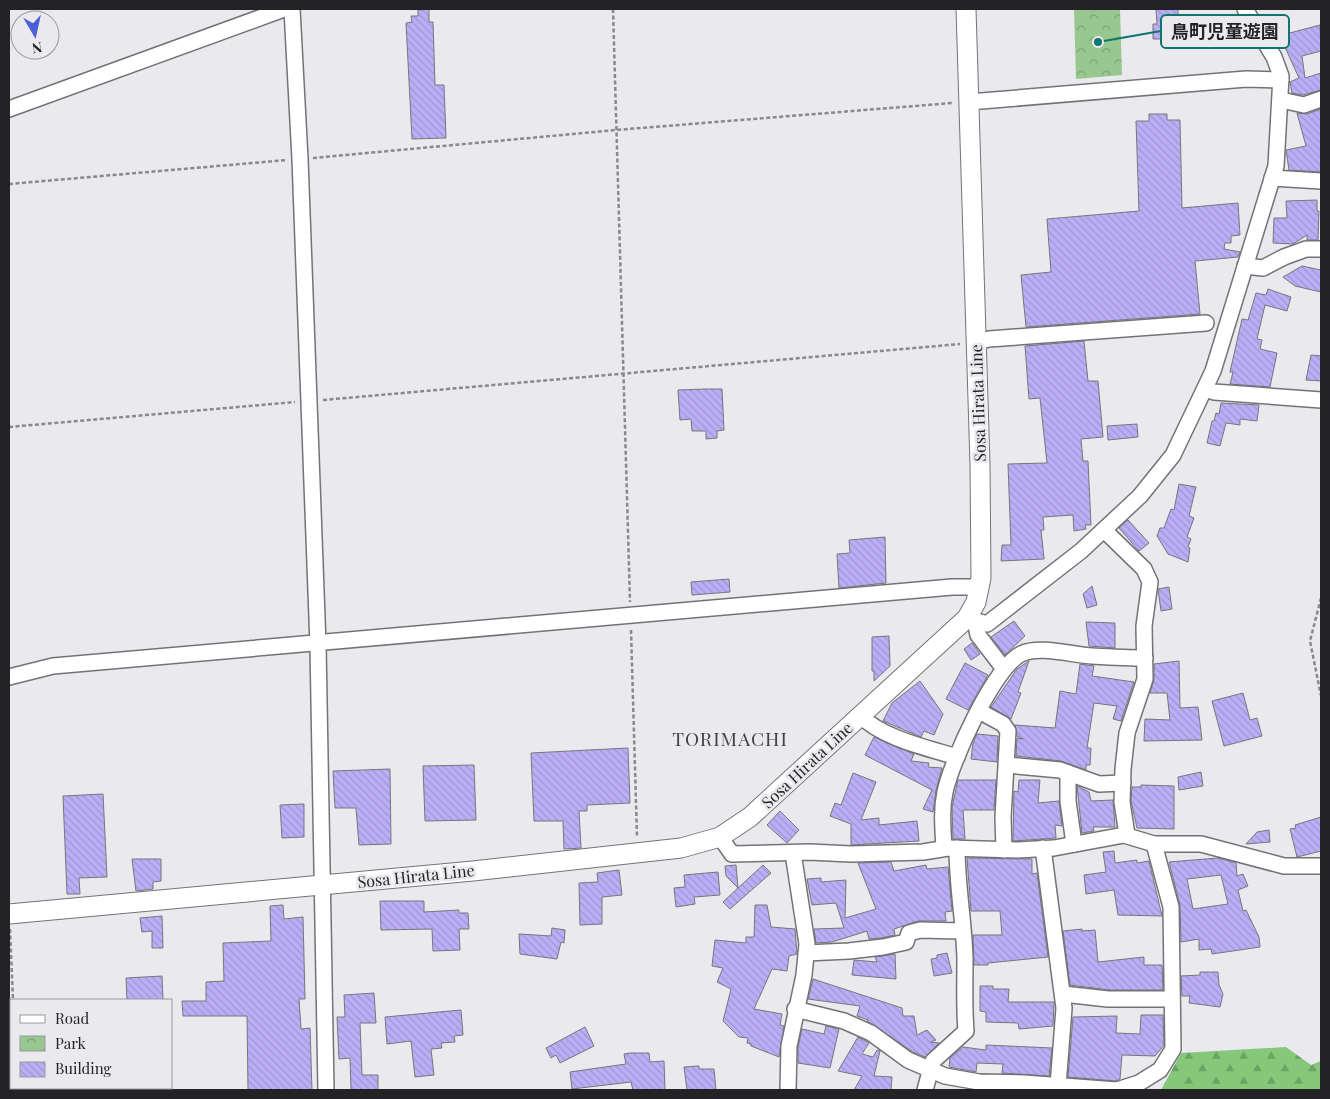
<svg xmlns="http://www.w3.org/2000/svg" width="1330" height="1099" font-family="'Playfair Display','Noto Sans JP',serif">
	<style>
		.forest { fill: url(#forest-firs) }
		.park { fill: url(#park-crowns) }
		.building { fill: url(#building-back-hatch); stroke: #76767a; fill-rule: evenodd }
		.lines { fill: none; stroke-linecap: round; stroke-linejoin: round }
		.minor-casing { stroke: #737377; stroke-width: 18 }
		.major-casing { stroke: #737377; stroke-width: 21 }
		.path { stroke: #89888b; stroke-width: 2.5; stroke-dasharray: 4 2.5; stroke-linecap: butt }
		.minor { stroke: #fff; stroke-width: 15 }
		.major { stroke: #fff; stroke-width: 19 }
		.labels { text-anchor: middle; stroke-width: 5; stroke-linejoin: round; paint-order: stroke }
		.street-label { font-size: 16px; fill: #232224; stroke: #eae9ee }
		.quarter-label { font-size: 19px; letter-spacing: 1px; fill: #424245; stroke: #eae9ee }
		.leader { fill: none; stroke: #0f766e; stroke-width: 2 }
		.callout-dot { fill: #0f766e; stroke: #eae9ee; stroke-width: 2 }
		.callout { fill: #eae9ee; stroke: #0f766e; stroke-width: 2 }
		.callout-label { font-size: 18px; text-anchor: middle; font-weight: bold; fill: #232224 }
	</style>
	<defs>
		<pattern id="forest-firs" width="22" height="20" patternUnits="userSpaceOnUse" patternTransform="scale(1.25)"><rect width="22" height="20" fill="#85c87a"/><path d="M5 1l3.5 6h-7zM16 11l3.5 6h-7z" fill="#6ca264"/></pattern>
		<pattern id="park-crowns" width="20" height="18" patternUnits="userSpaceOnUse" patternTransform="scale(1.25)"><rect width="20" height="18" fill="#98c890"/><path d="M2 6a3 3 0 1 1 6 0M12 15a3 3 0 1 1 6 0" fill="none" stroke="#7ca275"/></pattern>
		<pattern id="building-back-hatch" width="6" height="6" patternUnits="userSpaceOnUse" patternTransform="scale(1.25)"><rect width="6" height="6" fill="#bbaef6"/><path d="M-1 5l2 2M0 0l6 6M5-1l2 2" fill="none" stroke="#a095d3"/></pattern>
	</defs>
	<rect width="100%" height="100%" fill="#eae9ee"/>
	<polygon class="forest" points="1286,1047 1311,1065 1321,1061 1321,1090 1161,1090 1181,1053"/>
	<polygon class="park" points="1074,9 1120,9 1122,75 1076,79"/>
	<g class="building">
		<polygon points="429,9 429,22 433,22 435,85 444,85 446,138 412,139 406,23 412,22 411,16 418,16 418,10"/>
		<polygon points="1156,9 1178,9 1179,39 1153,39 1153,24 1157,24"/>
		<polygon points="1270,19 1282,35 1320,25 1321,51 1302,56 1305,78 1321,73 1321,90 1303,95 1292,93 1290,82 1299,78 1284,45 1279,47 1264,23"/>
		<polygon points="1321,109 1321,172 1289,170 1286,150 1306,146 1297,113 1307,114"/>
		<polygon points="1149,114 1167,114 1167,120 1180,120 1182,208 1238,203 1240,235 1231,236 1231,243 1225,243 1224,249 1240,252 1238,257 1195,261 1200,314 1026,327 1021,275 1051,272 1047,219 1139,211 1136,121 1149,121"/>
		<polygon points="1317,200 1317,211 1319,211 1318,240 1307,240 1307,235 1293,244 1273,243 1274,218 1287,218 1286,201"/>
		<polygon points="1302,266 1321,270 1321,292 1295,286 1283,277"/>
		<polygon points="1268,289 1291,297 1287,311 1265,305 1257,339 1262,340 1260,349 1277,353 1270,387 1230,384 1233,372 1230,372 1242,319 1248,320 1256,293 1266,295"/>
		<polygon points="1084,341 1088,381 1098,381 1103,437 1081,439 1083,461 1088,461 1091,525 1085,525 1086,529 1074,531 1073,515 1043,517 1044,530 1041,530 1044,559 1001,561 1002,545 1011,545 1008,464 1047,463 1040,398 1029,399 1025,346"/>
		<polygon points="1311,355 1321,356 1321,381 1306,380"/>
		<polygon points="706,389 722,389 724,430 717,431 717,438 706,439 706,431 692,431 691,419 680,420 678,390"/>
		<polygon points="1221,403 1259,405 1257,421 1240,419 1240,425 1226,423 1220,446 1207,443 1212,421 1214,421 1216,413 1219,414"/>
		<polygon points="1137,424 1138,437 1108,440 1107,426"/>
		<polygon points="1179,484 1196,487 1189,516 1194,518 1187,537 1191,539 1188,547 1190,548 1188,562 1168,554 1157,536 1160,528 1164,528 1171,509 1174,510"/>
		<polygon points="1128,520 1149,543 1139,551 1119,528"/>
		<polygon points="885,537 886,583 839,588 837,554 850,553 849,540"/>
		<polygon points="729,579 730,592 692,595 691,582"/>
		<polygon points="1092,586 1097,605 1087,608 1083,594"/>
		<polygon points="1169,587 1172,609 1161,611 1158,589"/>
		<polygon points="1014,621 1025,636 1005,655 991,637"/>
		<polygon points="1086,622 1115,623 1115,648 1089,646"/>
		<polygon points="889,636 890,666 874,681 874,671 872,671 872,637"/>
		<polygon points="972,643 980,654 971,660 964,649"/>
		<polygon points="1029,661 1018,692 1021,693 1011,719 991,707 1017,669"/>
		<polygon points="1179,661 1180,708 1198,707 1202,740 1144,741 1145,719 1170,720 1167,693 1150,693 1154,679 1154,664"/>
		<polygon points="965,663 988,675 968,710 946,699"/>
		<polygon points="1080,664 1094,666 1092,676 1134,682 1121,721 1113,719 1117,706 1094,703 1087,748 1091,748 1090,765 1086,765 1086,770 1061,761 1016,756 1017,738 1023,739 1017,736 1015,725 1055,728 1060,691 1076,694"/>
		<polygon points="920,681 943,714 934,735 924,731 921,737 883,721 892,703"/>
		<polygon points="1243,693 1250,720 1257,718 1262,736 1224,746 1212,701"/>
		<polygon points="977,734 998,736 997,762 971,759 973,743"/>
		<polygon points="874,737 914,754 911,761 929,763 928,767 942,768 936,790 933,812 923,809 932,790 865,755"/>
		<polygon points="628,748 630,803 587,805 587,811 579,811 581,848 564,849 563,821 534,821 531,753"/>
		<polygon points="474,765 476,820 425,821 423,766"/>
		<polygon points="390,769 391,844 359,845 356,808 335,808 333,771"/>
		<polygon points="1201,772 1203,786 1179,790 1178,777"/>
		<polygon points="853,773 876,782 861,820 879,818 879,825 917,821 919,841 851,845 851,824 830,816 835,803 841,805"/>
		<polygon points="958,780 996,780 994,810 963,810 965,839 953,839 952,807"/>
		<polygon points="1019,780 1040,780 1038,803 1059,801 1062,826 1055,825 1056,838 1013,841 1014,791 1018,792"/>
		<polygon points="1141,785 1174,786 1174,829 1137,828 1131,801 1132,787 1141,787"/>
		<polygon points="1077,786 1089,792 1091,801 1113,800 1115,827 1093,827 1094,831 1082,833"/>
		<polygon points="103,794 107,877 79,878 80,894 67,894 63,796"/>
		<polygon points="304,804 304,837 282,838 280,805"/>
		<polygon points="780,811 799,830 787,843 767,825"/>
		<polygon points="1321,817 1321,851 1297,857 1290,829 1296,828 1295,825"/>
		<polygon points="1269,830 1270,842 1246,844 1257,832"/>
		<polygon points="1114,851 1115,863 1137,860 1137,863 1149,861 1162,916 1118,915 1114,890 1086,894 1084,875 1106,872 1103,852"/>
		<polygon points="967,858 1032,859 1032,874 1037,873 1048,957 988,963 988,965 974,965 973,935 1002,935 1000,911 971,911"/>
		<path d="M1218 858 1236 863 1237 876 1243 874 1248 886 1238 890 1243 911 1246 910 1259 937 1260 947 1212 954 1211 949 1199 950V939L1181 942 1180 905 1169 862ZM1221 875 1228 904 1193 909 1187 879Z"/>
		<polygon points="132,859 161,859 161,881 153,882 153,889 136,891"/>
		<polygon points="891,862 894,871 926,865 927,869 948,867 952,911 945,912 946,921 918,921 894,929 895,935 881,938 869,939 867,931 832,942 816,943 814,929 844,928 836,903 812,905 807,879 821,878 821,882 846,880 845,918 876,909 858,863"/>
		<polygon points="736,865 738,888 763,865 771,873 730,909 723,902 738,888 726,876 725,866"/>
		<polygon points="619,870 622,895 602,897 602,924 580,925 579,883 598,882 597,873"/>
		<polygon points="718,872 720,895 694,897 695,904 676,907 674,888 685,887 684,875"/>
		<polygon points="380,901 424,901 424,912 459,910 459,913 468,913 469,929 459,929 460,950 433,951 432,929 381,930"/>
		<polygon points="283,905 284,919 303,917 305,999 299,999 301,1029 310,1028 312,1090 248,1090 247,1016 183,1016 182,1001 206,1001 206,982 224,981 223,943 271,941 270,906"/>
		<polygon points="755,905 767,905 771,927 795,929 797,954 789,956 787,971 772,969 754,1009 782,1014 780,1025 784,1026 779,1057 751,1046 751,1044 747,1043 748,1038 739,1037 723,1021 731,989 717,982 723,968 712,966 715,940 746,943 746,937 754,937"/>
		<polygon points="162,916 163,948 152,948 152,931 142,932 140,918"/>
		<polygon points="552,928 565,930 564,943 561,942 557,959 520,954 519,934 551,936"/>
		<polygon points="1082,929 1082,931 1095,930 1098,962 1144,957 1144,965 1162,965 1163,990 1109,990 1070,985 1063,931"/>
		<polygon points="947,953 952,973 934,976 931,959 937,958 937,955"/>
		<polygon points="895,954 896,979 852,975 854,960 877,962 875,957"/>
		<polygon points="1200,972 1218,972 1219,985 1223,994 1220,1007 1189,1003 1190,996 1182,996 1181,976 1200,975"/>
		<polygon points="162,976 163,1000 127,1000 126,978"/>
		<polygon points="813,979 902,1008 903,1016 914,1016 917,1035 927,1030 936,1040 931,1042 939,1043 925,1057 913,1052 867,1021 868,1020 857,1016 860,1006 808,999"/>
		<polygon points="980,986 993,986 993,989 1009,989 1008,1002 1054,1002 1053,1026 1019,1029 1018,1023 986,1022 986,1012 980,1011"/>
		<polygon points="374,993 376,1023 360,1023 362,1075 378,1075 378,1090 351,1090 350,1058 339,1059 337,1017 345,1017 344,995"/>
		<polygon points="461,1010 463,1035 454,1036 455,1042 441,1043 442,1048 431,1049 434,1075 415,1077 411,1041 387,1044 385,1017"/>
		<polygon points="1141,1015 1163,1015 1164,1045 1155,1056 1122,1055 1120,1079 1116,1081 1068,1077 1073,1017 1117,1016 1116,1033 1140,1034"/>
		<polygon points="826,1026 839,1029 830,1068 798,1063 798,1047 802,1029 824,1034"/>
		<polygon points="585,1027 594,1046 560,1063 556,1055 551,1058 546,1048"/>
		<polygon points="858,1037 869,1043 862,1054 873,1057 877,1050 880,1051 874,1076 892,1077 891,1090 854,1090 862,1076 838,1071"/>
		<polygon points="986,1045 1052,1048 1049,1076 1002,1073 1003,1064 977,1063 976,1072 949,1067 950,1058 963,1047 986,1050"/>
		<polygon points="630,1053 649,1053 650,1062 664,1061 665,1090 633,1090 631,1082 572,1089 570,1072 626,1064 624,1054"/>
		<polygon points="699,1066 699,1069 714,1069 716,1090 687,1090 684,1067"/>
	</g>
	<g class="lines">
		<defs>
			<g id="minor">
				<polyline points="292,9 300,159 318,645 326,1090"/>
				<polyline points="1281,100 1304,105 1321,99"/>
				<polyline points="969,102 1246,79 1281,80"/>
				<polyline points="9,109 284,9"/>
				<polyline points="1272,178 1321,181"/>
				<polyline points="1245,266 1263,268 1284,257 1306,249 1321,249"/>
				<polyline points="976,342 989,339 1206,323"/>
				<polyline points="1205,389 1214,392 1321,400"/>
				<polyline points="1104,530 1144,569 1150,582 1144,626 1145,679 1127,733 1123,769 1122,802 1127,835"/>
				<polyline points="967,618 987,624 1081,551 1140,496 1173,455 1213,371 1276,166 1281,76 1274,57 1245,9"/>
				<polyline points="975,621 978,635 1004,669"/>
				<polyline points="9,677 53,666 952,587 979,587"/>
				<polyline points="979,711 1003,724 1008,731 1003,817 1004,850"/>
				<path d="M860 715C881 738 928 748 957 757"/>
				<polyline points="1007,765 1060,770 1099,784 1123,783"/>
				<polyline points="1068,773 1068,801 1074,844"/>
				<polyline points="720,837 732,854 809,852 851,854 923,852 948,848 1017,850 1054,848 1124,835 1154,844 1201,844 1284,866 1321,866"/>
				<path d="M944 848C943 829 941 811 945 792 951 762 994 667 1021 654 1039 645 1072 655 1092 656 1110 657 1128 658 1145 658"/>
				<polyline points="1043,848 1064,1008 1058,1086"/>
				<polyline points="806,953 849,951 883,947 906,942 909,933 920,930 962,931"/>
				<polyline points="1063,994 1108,999 1172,999"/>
				<polyline points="795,1009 844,1021 871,1033 908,1060 945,1076 979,1082 1024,1083 1117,1090 1139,1083 1160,1070 1173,1049 1171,907 1154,844"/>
				<polyline points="788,1090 789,1046 804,975 807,944 793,853"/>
				<path d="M925 1090 933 1061 966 1031C964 1007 965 983 965 959 964 922 957 885 957 848"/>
			</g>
			<polyline id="major" points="9,914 473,871 681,848 720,837 750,817 967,618 976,602 981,578 980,465 966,9"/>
		</defs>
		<use href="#minor" class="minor-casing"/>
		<use href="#major" class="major-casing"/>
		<g class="path">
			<polyline points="613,9 630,602"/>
			<polyline points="313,158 616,130 952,103"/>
			<polyline points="9,184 287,160"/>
			<polyline points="323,400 960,344"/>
			<polyline points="9,427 295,402"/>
			<polyline points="1321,598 1310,641 1321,696"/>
			<polyline points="631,630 637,837"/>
			<polyline points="10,929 13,1000"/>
			<polyline points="16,1088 16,1090"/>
		</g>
		<use href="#minor" class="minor"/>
		<use href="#major" class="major"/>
	</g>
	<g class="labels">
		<g class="street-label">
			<text transform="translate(978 403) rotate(-92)" y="6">Sosa Hirata Line</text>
			<text transform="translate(807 765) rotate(-43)" y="6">Sosa Hirata Line</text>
			<text transform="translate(416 876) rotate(-6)" y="6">Sosa Hirata Line</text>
		</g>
		<g class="quarter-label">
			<text x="730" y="746">TORIMACHI</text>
		</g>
	</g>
	<path class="leader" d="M1098 42L1161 31"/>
	<circle class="callout-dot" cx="1098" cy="42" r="5"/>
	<rect class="callout" x="1161" y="15" width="128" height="33" rx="5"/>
	<g class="callout-label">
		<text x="1225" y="38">鳥町児童遊園</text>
	</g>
	<rect width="1330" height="1099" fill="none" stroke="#232224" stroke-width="20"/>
	<rect x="10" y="999" width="162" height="90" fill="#eae9ee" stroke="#9a999d"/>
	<rect x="20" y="1015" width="25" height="8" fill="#ffffff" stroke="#9a999d"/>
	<text x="55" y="1024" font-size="15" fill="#232224">Road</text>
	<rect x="20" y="1036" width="25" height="15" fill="url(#park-crowns)" stroke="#9a999d"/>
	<text x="55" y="1049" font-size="15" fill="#232224">Park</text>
	<rect x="20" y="1062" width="25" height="15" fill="url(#building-back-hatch)" stroke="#9a999d"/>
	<text x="55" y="1074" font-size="15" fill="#232224">Building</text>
	<g transform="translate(35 35) rotate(171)"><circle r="24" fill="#eae9ee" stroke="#9a999d"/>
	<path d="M0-4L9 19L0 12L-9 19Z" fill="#4b60d5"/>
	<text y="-8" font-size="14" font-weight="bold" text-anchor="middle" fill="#232224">N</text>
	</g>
</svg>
